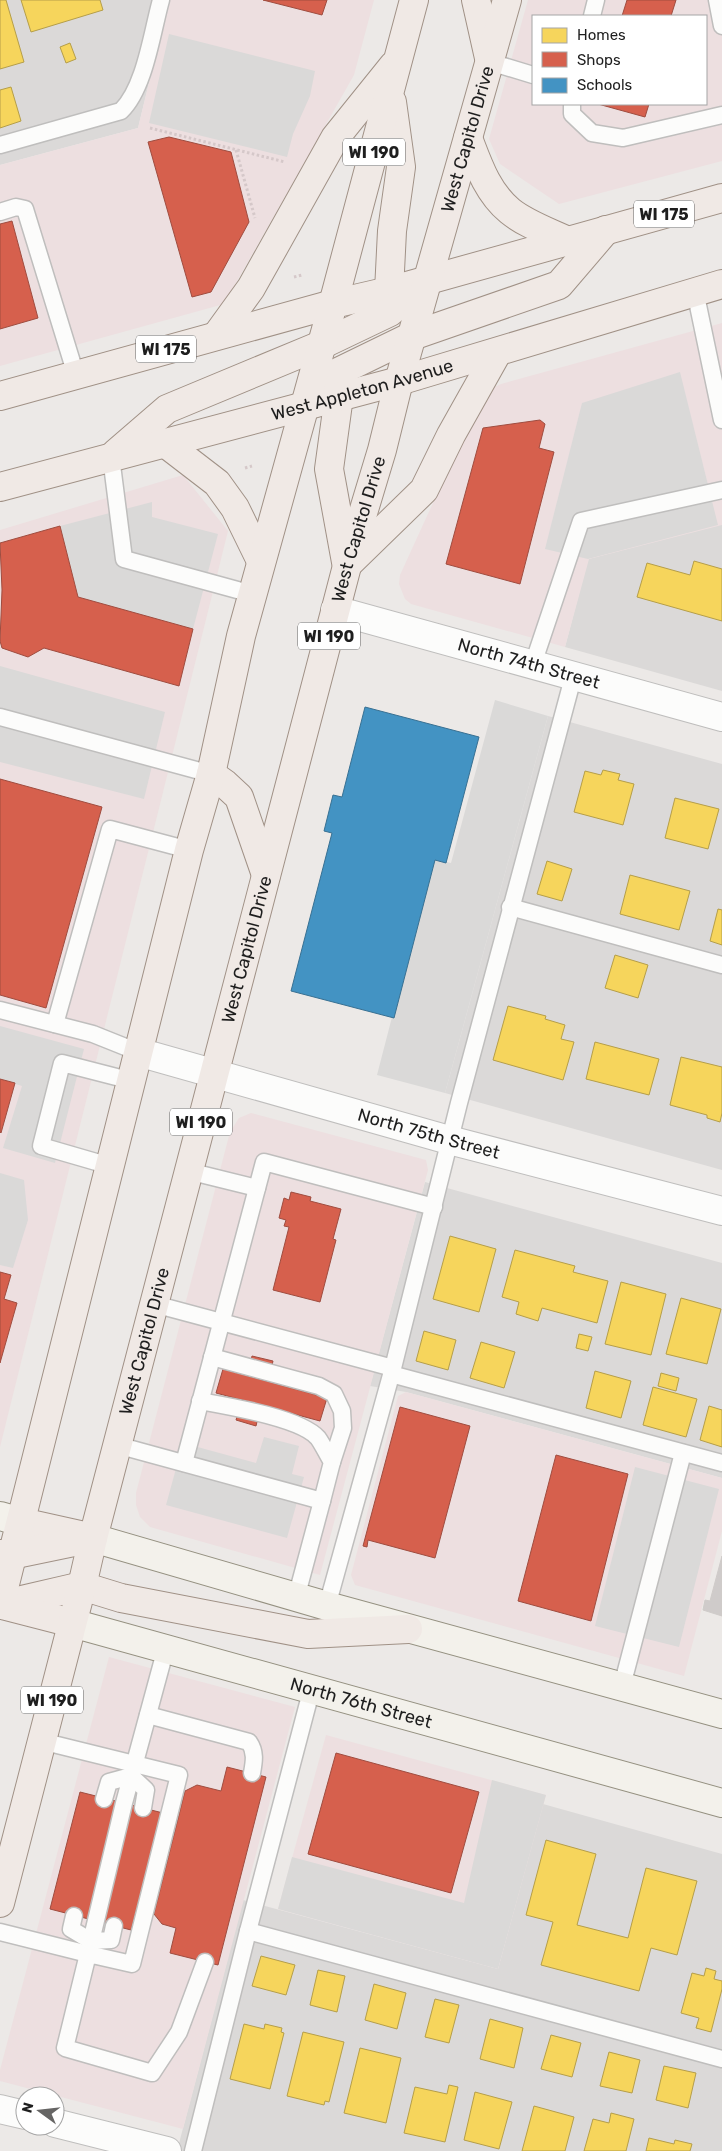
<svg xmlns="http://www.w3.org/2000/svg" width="722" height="2151" font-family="Rubik,sans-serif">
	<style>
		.residential { fill: #dbd9d8 }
		.commercial { fill: #eddfe0; fill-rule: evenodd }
		.religious { fill: #dad9d8 }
		.homes { fill: #f6d55c; stroke: #b59e49 }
		.shops { fill: #d6604d; stroke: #9f4c3f }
		.schools { fill: #4393c3; stroke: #387092 }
		.building { fill: #cfcbca; stroke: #cfcbc9 }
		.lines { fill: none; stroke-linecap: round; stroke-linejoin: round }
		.service-casing { stroke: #bfbebd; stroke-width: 19 }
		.minor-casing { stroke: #bfbebd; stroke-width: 30 }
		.secondary-casing { stroke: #959181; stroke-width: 30 }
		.primary-casing { stroke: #a09186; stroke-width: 30 }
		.path { stroke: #d5c8c9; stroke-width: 3; stroke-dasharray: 2.5 2.5; stroke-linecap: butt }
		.service { stroke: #fcfcfb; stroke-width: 16 }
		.minor { stroke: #fcfcfb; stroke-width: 28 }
		.secondary { stroke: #f3f1eb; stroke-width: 28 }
		.primary { stroke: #f0e9e5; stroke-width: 28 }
		.labels { text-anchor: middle; stroke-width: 5; stroke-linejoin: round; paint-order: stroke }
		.shield { fill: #fff; stroke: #626262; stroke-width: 1 }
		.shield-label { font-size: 16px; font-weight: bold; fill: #1e1e1e }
		.street-label { font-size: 18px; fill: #1e1e1e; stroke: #fff }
	</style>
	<rect width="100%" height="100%" fill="#ece9e7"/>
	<g class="residential">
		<polygon points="0,0 169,0 138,128 0,165"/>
		<polygon points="718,525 722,525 722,691 565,647 588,559"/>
		<polygon points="548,716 722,764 722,1170 445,1093"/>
		<polygon points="425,1182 722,1263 722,1478 406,1392 370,1386"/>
		<polygon points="543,1804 722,1854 722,2151 177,2151 243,1900 498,1969"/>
	</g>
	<g class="commercial">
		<polygon points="169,0 374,0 354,75 224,304 0,366 0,165 138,128"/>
		<path d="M528 0H722V161L559 204 500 164 489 139ZM533 16H706V104H533Z"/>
		<polygon points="722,323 722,525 589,559 565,647 411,604 405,599 399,584 400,575 481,398 490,389 501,384"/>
		<polygon points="183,475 228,531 0,1447 0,530"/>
		<polygon points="251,1113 426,1160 428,1170 320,1575 150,1527 140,1517 136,1505 136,1493 230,1132 239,1118"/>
		<polygon points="406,1392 722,1478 722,1531 684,1676 355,1585 351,1575 398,1396"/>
		<polygon points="109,1657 295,1707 183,2129 0,2081 0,2070"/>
		<polygon points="326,1735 546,1795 498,1969 278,1909"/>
	</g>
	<g class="religious">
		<polygon points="169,34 315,71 310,96 293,134 287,157 149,123"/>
		<polygon points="680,372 718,525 588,559 545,549 582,403"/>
		<polygon points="152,502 152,517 218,534 193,629 78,597 60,526"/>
		<polygon points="0,666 165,712 144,799 0,762"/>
		<polygon points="495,700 548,716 445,1093 377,1075 433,859 451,863"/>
		<polygon points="0,1026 84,1049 55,1163 3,1148 22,1086 0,1079"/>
		<polygon points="0,1173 24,1180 28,1220 13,1268 0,1265"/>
		<polygon points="264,1437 299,1446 292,1474 304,1477 287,1538 166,1505 183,1443 256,1463"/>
		<polygon points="635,1467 719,1489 679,1647 595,1626"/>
		<polygon points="492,1780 546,1795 498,1969 278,1909 292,1857 464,1903"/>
	</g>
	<g class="homes">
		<polygon points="0,0 6,0 24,62 0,69"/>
		<polygon points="21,0 100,0 103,10 31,32"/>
		<polygon points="70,43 76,59 66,63 60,47"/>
		<polygon points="11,87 21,121 0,128 0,90"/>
		<polygon points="694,561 722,569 722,621 637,597 647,563 690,575"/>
		<polygon points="603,770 620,774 618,780 634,784 623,825 574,812 585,771 601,775"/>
		<polygon points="675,798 719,809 708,849 665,838"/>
		<polygon points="547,861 572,869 562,901 537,894"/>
		<polygon points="630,875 690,891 679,930 620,914"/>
		<polygon points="718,909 722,910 722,945 710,941"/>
		<polygon points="615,955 648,965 638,998 605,988"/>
		<polygon points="508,1006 546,1016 545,1019 565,1025 561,1039 574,1042 563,1080 493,1060"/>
		<polygon points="595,1042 659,1059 649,1095 586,1079"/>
		<polygon points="681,1057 722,1067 722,1113 720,1122 707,1118 707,1115 670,1105"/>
		<polygon points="450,1236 496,1249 479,1312 433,1299"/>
		<polygon points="515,1250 575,1266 573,1272 608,1281 597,1323 542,1308 538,1321 516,1314 519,1302 502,1297"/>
		<polygon points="621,1282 666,1294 651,1355 605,1344"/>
		<polygon points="681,1298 721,1309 707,1364 666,1354"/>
		<polygon points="424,1331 456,1340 448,1370 416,1361"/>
		<polygon points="579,1334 592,1337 588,1351 576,1348"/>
		<polygon points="481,1342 515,1352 504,1388 470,1378"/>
		<polygon points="595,1371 631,1381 621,1418 586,1408"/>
		<polygon points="661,1373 679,1378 676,1391 658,1386"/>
		<polygon points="653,1387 697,1399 686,1437 643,1425"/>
		<polygon points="709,1406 722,1410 722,1447 700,1440"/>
		<polygon points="546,1840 596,1854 577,1925 628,1938 646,1868 697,1881 677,1955 651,1948 639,1991 541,1965 553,1922 526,1915"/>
		<polygon points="261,1956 295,1965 286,1995 252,1986"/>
		<polygon points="706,1968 716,1971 714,1979 722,1981 722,1989 711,2032 696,2028 699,2018 681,2013 692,1973 704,1976"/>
		<polygon points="318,1970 345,1976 337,2012 310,2005"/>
		<polygon points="374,1984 406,1993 397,2029 365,2020"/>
		<polygon points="435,1999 459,2005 449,2043 425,2037"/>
		<polygon points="490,2019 523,2028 514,2068 480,2059"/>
		<polygon points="244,2024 264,2029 265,2024 282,2028 281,2032 284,2033 270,2089 230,2079"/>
		<polygon points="303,2032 344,2042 329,2102 325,2101 324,2105 287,2096"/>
		<polygon points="551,2035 581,2043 572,2077 541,2069"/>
		<polygon points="360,2048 401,2058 386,2123 344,2113"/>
		<polygon points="609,2052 640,2060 632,2093 600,2086"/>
		<polygon points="664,2066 696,2073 688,2108 656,2100"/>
		<polygon points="449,2085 458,2087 445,2142 404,2133 415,2087 447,2094"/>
		<polygon points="475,2092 512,2102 499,2149 464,2140"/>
		<polygon points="534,2106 574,2117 565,2151 522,2151"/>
		<polygon points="611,2113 634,2119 626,2151 584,2151 593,2119 609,2123"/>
		<polygon points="649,2138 674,2144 675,2140 692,2144 690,2151 646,2151"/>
	</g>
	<g class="shops">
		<polygon points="263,0 327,0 322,15"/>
		<polygon points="627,0 676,0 671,16 622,16"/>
		<polygon points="598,104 649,104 645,117"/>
		<polygon points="169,137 231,152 249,222 211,292 192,297 148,142"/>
		<polygon points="12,221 38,318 0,329 0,224"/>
		<polygon points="540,420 545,424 539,448 554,452 520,584 446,564 483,428"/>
		<polygon points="60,526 78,597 193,629 179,686 44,648 28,657 2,648 0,641 2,590 0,543"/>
		<polygon points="0,779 102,807 46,1008 0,995"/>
		<polygon points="0,1079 15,1083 1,1133 0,1132"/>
		<polygon points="291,1192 311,1197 310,1201 341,1209 333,1239 336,1240 320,1302 273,1290 289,1227 284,1226 286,1220 279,1218 284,1198 289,1200"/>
		<polygon points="0,1272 11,1275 4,1299 17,1303 0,1363"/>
		<polygon points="252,1356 273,1361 268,1382 247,1376"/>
		<polygon points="223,1369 327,1398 320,1421 216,1393"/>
		<polygon points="242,1400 261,1405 256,1426 236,1420"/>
		<polygon points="400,1407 470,1426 435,1558 368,1540 367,1547 363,1546"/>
		<polygon points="556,1455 628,1474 591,1621 518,1601"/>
		<polygon points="336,1753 479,1792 451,1893 308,1854"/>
		<polygon points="227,1767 266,1777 218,1965 170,1953 176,1928 162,1924 154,1914 185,1791 197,1785 221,1791"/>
		<polygon points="80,1792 163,1813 131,1930 50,1909"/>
	</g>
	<polygon class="schools" points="365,707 479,737 446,863 435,860 394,1018 291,991 332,833 324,831 333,795 342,797"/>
	<polygon class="building" points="722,1556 722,1616 703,1610 705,1600 710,1601"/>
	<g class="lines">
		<defs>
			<g id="service">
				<polyline points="717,0 722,26"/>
				<polyline points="592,16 596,0"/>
				<polyline points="490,62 533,75"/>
				<polyline points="572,104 572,114 592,133 623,138 722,115"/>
				<path d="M0 145 121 111C145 88 152 32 161 0"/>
				<polyline points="0,212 16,207 25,209 76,375"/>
				<polyline points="695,291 722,420"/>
				<polyline points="111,457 124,559 252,594"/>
				<polyline points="533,664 581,521 722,490"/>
				<polyline points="0,717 211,774"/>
				<polyline points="510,907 722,965"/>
				<polyline points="0,1010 93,1034 138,1052"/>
				<polyline points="55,1024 110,829 189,850"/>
				<polyline points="110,1166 41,1146 62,1063 132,1081"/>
				<polyline points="188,1171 257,1188"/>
				<polyline points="154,1304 393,1368"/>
				<polyline points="212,1357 319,1386 334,1394 342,1411 343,1428 332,1462"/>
				<polyline points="391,1374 722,1463"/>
				<path d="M200 1401C228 1406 301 1418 318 1438 323 1445 327 1454 332 1462L322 1501"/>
				<polyline points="117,1445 322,1501 296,1598"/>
				<polyline points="184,1463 264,1162 434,1207"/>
				<polyline points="327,1606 393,1368 459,1103 574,674"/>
				<polyline points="622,1686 683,1453"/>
				<path d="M148 1715 249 1742C256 1752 254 1762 252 1773"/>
				<polyline points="41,1741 179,1775 132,1964 88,1954 65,2048 152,2073 179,2032 205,1962"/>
				<polyline points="131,1776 146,1790 143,1808"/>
				<polyline points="104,1799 109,1782 131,1776"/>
				<polyline points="74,1916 71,1929 91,1941 111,1940 114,1926"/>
				<polyline points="248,1931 722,2059"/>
				<polyline points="0,1932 88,1954 124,1803 166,1648"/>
				<polyline points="193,2151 248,1931 312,1688"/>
			</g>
			<g id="minor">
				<path id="s1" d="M335 610 722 717"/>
				<path id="s2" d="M138 1052 449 1140 722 1211"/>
				<polyline points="0,2109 25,2115"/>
				<polyline points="55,2123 167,2151"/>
			</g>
			<g id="secondary">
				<polyline points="0,1516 21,1522"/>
				<polyline points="93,1538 327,1606 722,1714"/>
				<path id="s3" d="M72 1623 722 1803"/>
			</g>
			<g id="primary">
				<polyline points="476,0 489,58"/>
				<path d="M468 138C478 164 487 192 510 211 526 224 549 232 568 241"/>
				<polyline points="390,308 389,291 392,231 401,167 392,102"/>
				<polyline points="217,335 251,288 335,138 393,66"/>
				<polyline points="338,380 339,396 329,469 346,562"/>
				<polyline points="0,396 333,304 389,291 722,198"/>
				<polyline points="306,404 338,372 412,336 559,285 606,230"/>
				<polyline points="165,443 217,483 235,508 261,561"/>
				<polyline points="116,453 167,409 321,345 390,312 421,285"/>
				<path id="s4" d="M0 487 399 381 722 284"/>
				<polyline points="349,563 424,490 451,435 497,353"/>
				<polyline points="211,774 225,784 239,797 266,875"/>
				<polyline points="21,1522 84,1536"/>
				<polyline points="0,1554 11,1555 93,1538"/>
				<polyline points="0,1604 189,850 211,774 241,636 333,304 414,0"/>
				<polyline points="0,1605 82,1586 121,1598 308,1634 408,1629"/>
				<polyline points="6,1606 72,1623"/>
				<path id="s5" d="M0 1903 82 1586 93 1538 347 566 382 450 399 381 507 0"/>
			</g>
		</defs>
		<use href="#service" class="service-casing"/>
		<use href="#minor" class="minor-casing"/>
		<use href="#secondary" class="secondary-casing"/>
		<use href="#primary" class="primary-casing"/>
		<g class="path">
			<polyline points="150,128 285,162"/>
			<polyline points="236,150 255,218"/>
			<polyline points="294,277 302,275"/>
			<polyline points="245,468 252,466"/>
		</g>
		<use href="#service" class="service"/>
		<use href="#minor" class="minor"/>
		<use href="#secondary" class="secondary"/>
		<use href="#primary" class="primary"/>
	</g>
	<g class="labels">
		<g class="shield">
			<rect x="343" y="138.5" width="62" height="27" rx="4"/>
			<rect x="634" y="200.5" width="60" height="27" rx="4"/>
			<rect x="136" y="335.5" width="60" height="27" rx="4"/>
			<rect x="298" y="622.5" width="62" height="27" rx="4"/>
			<rect x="170" y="1108.5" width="62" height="27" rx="4"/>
			<rect x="21" y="1686.5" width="62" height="27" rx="4"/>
		</g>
		<g class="shield-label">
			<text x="374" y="158">WI 190</text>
			<text x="664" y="220">WI 175</text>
			<text x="166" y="355">WI 175</text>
			<text x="329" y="642">WI 190</text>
			<text x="201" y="1128">WI 190</text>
			<text x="52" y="1706">WI 190</text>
		</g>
		<g class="street-label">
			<text dy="6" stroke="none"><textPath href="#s5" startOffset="1825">West Capitol Drive</textPath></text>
			<text dy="6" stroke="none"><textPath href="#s4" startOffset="375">West Appleton Avenue</textPath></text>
			<text dy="6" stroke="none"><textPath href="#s5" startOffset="1420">West Capitol Drive</textPath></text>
			<text dy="6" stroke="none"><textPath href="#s1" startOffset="201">North 74th Street</textPath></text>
			<text dy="6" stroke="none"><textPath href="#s5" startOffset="985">West Capitol Drive</textPath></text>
			<text dy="6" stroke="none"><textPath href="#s2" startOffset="302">North 75th Street</textPath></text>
			<text dy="6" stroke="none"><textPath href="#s5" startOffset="580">West Capitol Drive</textPath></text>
			<text dy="6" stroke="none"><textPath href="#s3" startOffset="300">North 76th Street</textPath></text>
		</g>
	</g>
	<rect x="532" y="15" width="175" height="90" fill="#ffffff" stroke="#a5a5a5"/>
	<rect x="542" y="28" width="25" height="15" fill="#f6d55c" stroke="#a5a5a5"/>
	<text x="577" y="40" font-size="15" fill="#1e1e1e">Homes</text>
	<rect x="542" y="52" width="25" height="15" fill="#d6604d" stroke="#a5a5a5"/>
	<text x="577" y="65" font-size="15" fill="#1e1e1e">Shops</text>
	<rect x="542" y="78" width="25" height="15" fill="#4393c3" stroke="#a5a5a5"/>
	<text x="577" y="90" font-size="15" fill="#1e1e1e">Schools</text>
	<g transform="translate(40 2111) rotate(285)"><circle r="24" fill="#ffffff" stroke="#a5a5a5"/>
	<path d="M0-4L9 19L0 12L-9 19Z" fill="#666564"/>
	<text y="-8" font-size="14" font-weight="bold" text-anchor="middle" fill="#1e1e1e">N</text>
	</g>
</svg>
